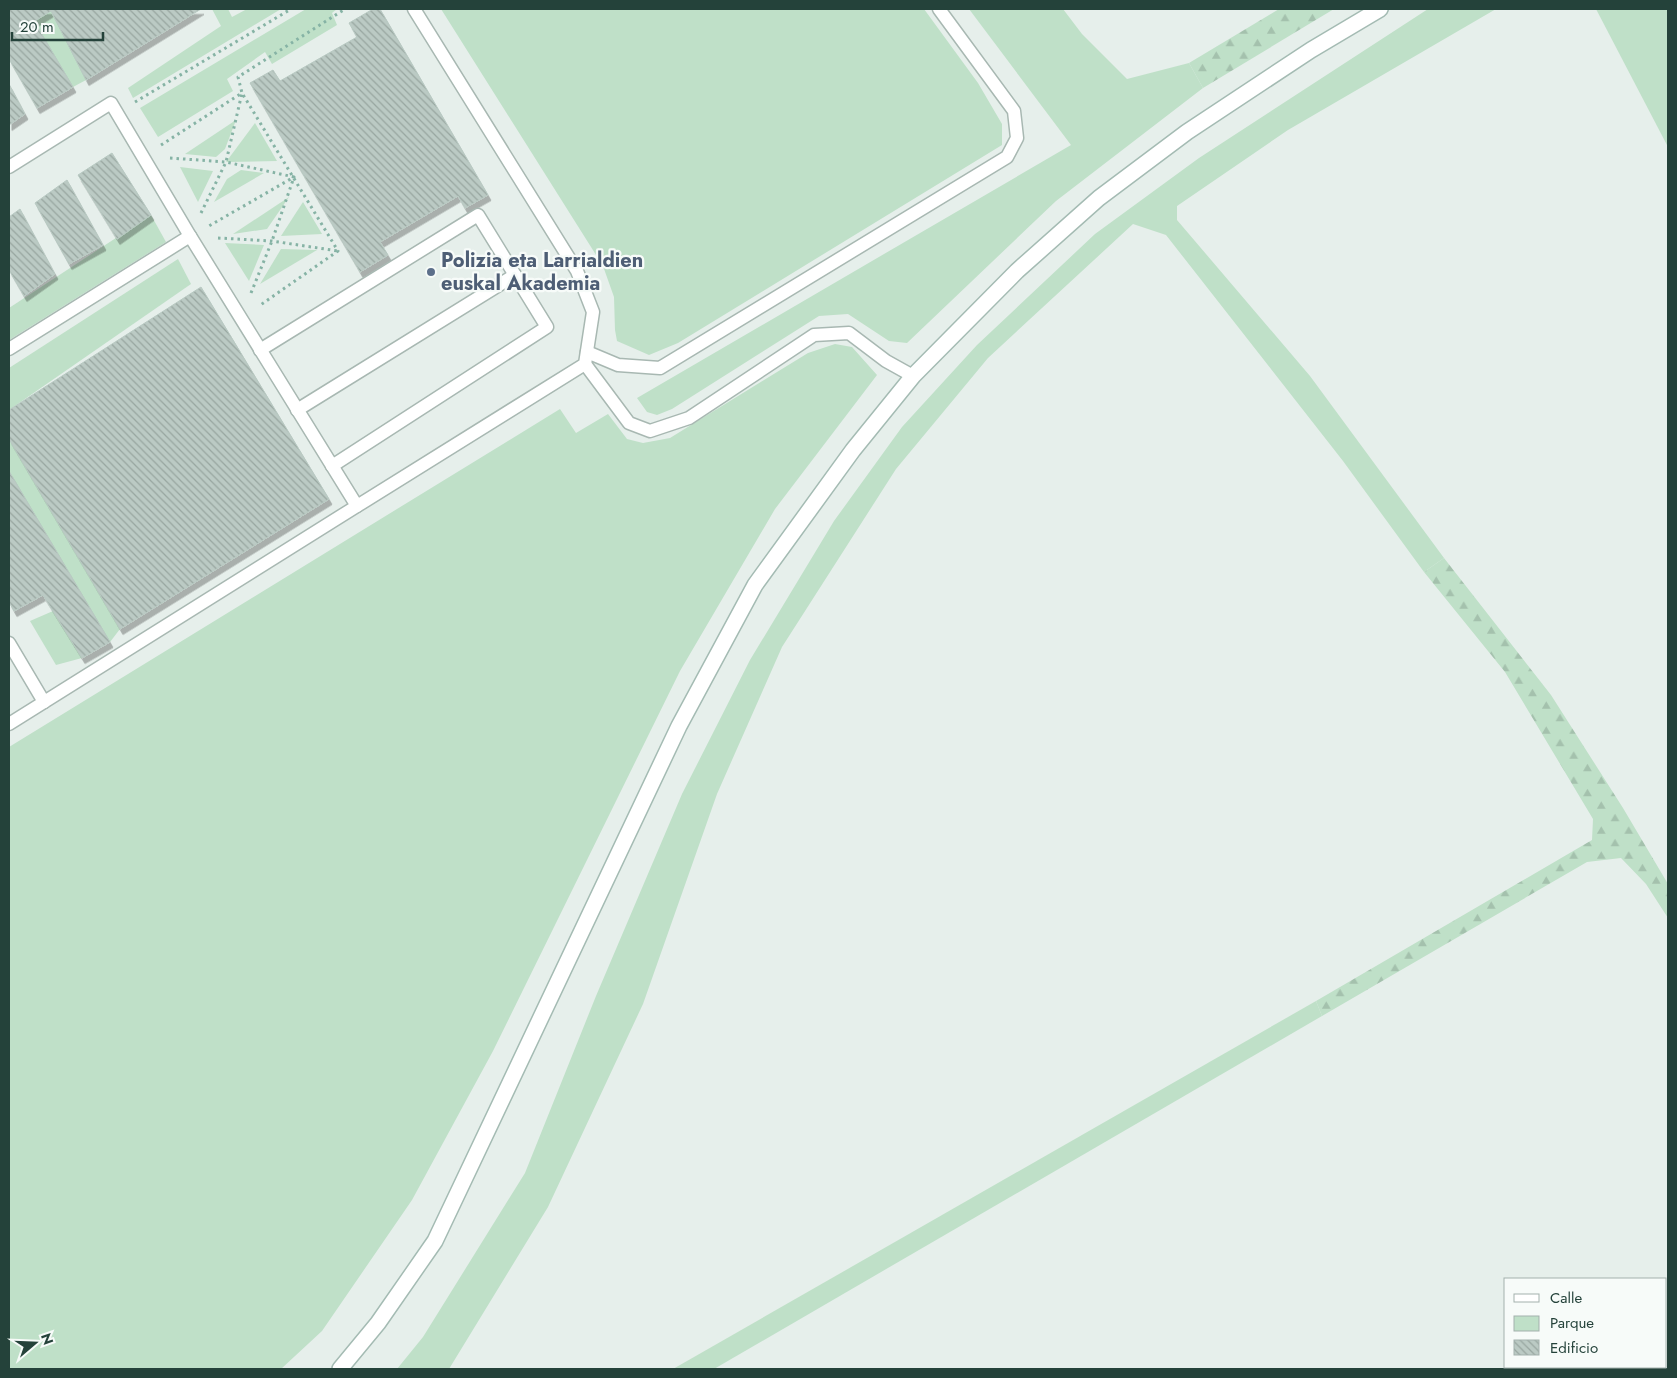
<svg xmlns="http://www.w3.org/2000/svg" width="1677" height="1378" font-family="Jost,sans-serif">
	<style>
		.green { fill: #bfe0c8 }
		.forest { fill: url(#forest-firs) }
		.building { fill: url(#building-back-hatch); stroke: #b8c9c2; filter: url(#shadow) }
		.lines { fill: none; stroke-linecap: round; stroke-linejoin: round }
		.lane-casing { stroke: #a8b8b2; stroke-width: 15 }
		.secondary-casing { stroke: #a4bbb3; stroke-width: 18 }
		.path { stroke: #86b3a5; stroke-width: 3; stroke-dasharray: 2.5 4; stroke-linecap: butt }
		.lane { stroke: #fff; stroke-width: 12 }
		.secondary { stroke: #fff; stroke-width: 15 }
		.service-dot { fill: #5c6f8a; stroke: #f7fbf9; stroke-width: 2 }
		.labels { text-anchor: middle; stroke-width: 4.5; stroke-linejoin: round; paint-order: stroke }
		.service-label { font-size: 20px; font-weight: bold; fill: #4e5e75; stroke: #f7fbf9; text-anchor: start }
	</style>
	<defs>
		<pattern id="forest-firs" width="22" height="20" patternUnits="userSpaceOnUse" patternTransform="scale(1.25)"><rect width="22" height="20" fill="#bfe0c8"/><path d="M5 1l3.5 6h-7zM16 11l3.5 6h-7z" fill="#a4c1ad"/></pattern>
		<pattern id="building-back-hatch" width="6" height="6" patternUnits="userSpaceOnUse" patternTransform="scale(1.25)"><rect width="6" height="6" fill="#bbcac4"/><path d="M-1 5l2 2M0 0l6 6M5-1l2 2" fill="none" stroke="#98a6a0"/></pattern>
		<filter id="shadow"><feDropShadow dx="3" dy="5.5" stdDeviation="0" flood-color="#0004"/></filter>
	</defs>
	<rect width="100%" height="100%" fill="#e6efeb"/>
	<g class="green">
		<polygon points="212,9 228,9 232,17 247,9 281,9 133,98 128,88 221,26"/>
		<polygon points="306,9 337,9 332,13 337,25 272,64 265,52 227,79 233,91 158,137 140,108"/>
		<polygon points="441,9 924,9 978,83 1002,124 1002,145 678,343 649,355 617,341 615,330 614,297 603,266"/>
		<polygon points="969,9 1063,9 1082,34 1127,79 1189,63 1203,88 1056,201 907,343 889,341 848,314 819,316 672,409 657,415 647,412 637,398 1071,145"/>
		<polygon points="1428,9 1496,9 1288,130 1177,206 1177,220 1310,376 1444,558 1424,572 1343,461 1166,235 1133,224 988,358 896,469 782,647 717,794 643,1004 548,1207 449,1369 397,1369 423,1337 525,1173 596,996 682,794 750,660 834,521 902,427 977,345 1095,234 1199,158"/>
		<polygon points="1596,9 1668,9 1668,147"/>
		<polygon points="51,11 86,80 73,87 34,21"/>
		<polygon points="236,120 225,149 216,157 185,154"/>
		<polygon points="255,123 277,161 226,162"/>
		<polygon points="180,167 213,171 198,202"/>
		<polygon points="241,170 264,173 214,202 227,179"/>
		<polygon points="289,197 267,229 233,234"/>
		<polygon points="303,202 322,234 281,236"/>
		<polygon points="151,215 166,242 9,340 9,308"/>
		<polygon points="225,243 264,245 249,281"/>
		<polygon points="281,249 317,250 260,284"/>
		<polygon points="178,259 191,284 9,410 9,368"/>
		<polygon points="835,344 852,347 877,375 775,509 680,671 493,1051 412,1200 322,1331 281,1369 9,1369 9,747 560,409 576,433 608,414 627,439 643,443 670,438 808,353"/>
		<polygon points="9,439 120,629 110,642 9,471"/>
		<polygon points="53,611 82,658 56,665 30,621"/>
		<polygon points="1316,1001 1322,1016 714,1369 673,1369"/>
	</g>
	<g class="forest">
		<polygon points="1279,9 1334,9 1203,88 1189,63"/>
		<polygon points="1444,558 1551,695 1623,808 1668,884 1668,918 1646,884 1621,858 1587,862 1322,1016 1316,1001 1592,840 1593,819 1505,672 1424,572"/>
	</g>
	<g class="building">
		<polygon points="9,9 201,9 86,80 51,11 9,37"/>
		<polygon points="373,9 380,9 488,195 465,208 458,196 380,242 388,255 360,272 250,83 273,70 280,81 357,37 349,23"/>
		<polygon points="34,21 73,87 37,108 9,59 9,37"/>
		<polygon points="9,84 25,114 9,125"/>
		<polygon points="112,153 151,215 117,239 78,175"/>
		<polygon points="67,180 103,245 69,264 35,203"/>
		<polygon points="20,209 55,274 24,296 9,270 9,217"/>
		<polygon points="201,287 329,499 120,629 9,439 9,410"/>
		<polygon points="9,471 110,642 82,658 43,595 14,611 9,602"/>
	</g>
	<g class="lines">
		<defs>
			<g id="lane">
				<polyline points="9,167 111,103 190,236"/>
				<polyline points="9,349 190,236 357,506 9,724"/>
				<polyline points="260,350 478,215 547,327 332,466"/>
				<polyline points="587,352 618,365 660,368 1007,157 1017,138 1014,111 939,9"/>
				<polyline points="585,364 629,423 650,431 689,418 814,335 849,333 886,361 913,376"/>
				<polyline points="297,410 515,275"/>
				<polyline points="357,506 585,364 593,312 577,271 414,9"/>
				<polyline points="9,643 44,702"/>
			</g>
			<polyline id="secondary" points="340,1369 378,1323 435,1241 679,726 755,585 853,450 913,376 1017,271 1099,198 1187,132 1311,50 1380,9"/>
		</defs>
		<use href="#lane" class="lane-casing"/>
		<use href="#secondary" class="secondary-casing"/>
		<g class="path">
			<polyline points="135,102 291,9"/>
			<polyline points="161,145 242,93 238,77 345,9"/>
			<polyline points="170,158 226,162 294,177 209,226"/>
			<polyline points="201,213 226,162 242,93 338,251 259,306"/>
			<polyline points="218,238 272,241 338,251"/>
			<polyline points="251,293 272,241 294,177"/>
		</g>
		<use href="#lane" class="lane"/>
		<use href="#secondary" class="secondary"/>
	</g>
	<circle class="service-dot" cx="431" cy="272" r="5"/>
	<g class="labels">
		<g class="service-label">
			<text x="441" y="267">Polizia eta Larrialdien<tspan x="441" dy="23">euskal Akademia</tspan></text>
		</g>
	</g>
	<rect width="1677" height="1378" fill="none" stroke="#24423a" stroke-width="20"/>
	<rect x="1504" y="1278" width="162" height="90" fill="#f7fbf9" stroke="#a3b1ad"/>
	<rect x="1514" y="1294" width="25" height="8" fill="#ffffff" stroke="#a3b1ad"/>
	<text x="1550" y="1303" font-size="15" fill="#24423a">Calle</text>
	<rect x="1514" y="1316" width="25" height="15" fill="#bfe0c8" stroke="#a3b1ad"/>
	<text x="1550" y="1328" font-size="15" fill="#24423a">Parque</text>
	<rect x="1514" y="1340" width="25" height="15" fill="url(#building-back-hatch)" stroke="#a3b1ad"/>
	<text x="1550" y="1353" font-size="15" fill="#24423a">Edificio</text>
	<g transform="translate(35 1343) rotate(71)" stroke="#f7fbf9" stroke-width="4" paint-order="stroke">
	<path d="M0-4L9 19L0 12L-9 19Z" fill="#24423a"/>
	<text y="-8" font-size="14" font-weight="bold" text-anchor="middle" fill="#24423a">N</text>
	</g>
	<path d="M12 32v8h91v-8" fill="none" stroke="#24423a" stroke-width="2.5"/>
	<text x="20" y="32" font-size="15" fill="#24423a" stroke="#f7fbf9" stroke-width="4" paint-order="stroke">20 m</text>
</svg>
